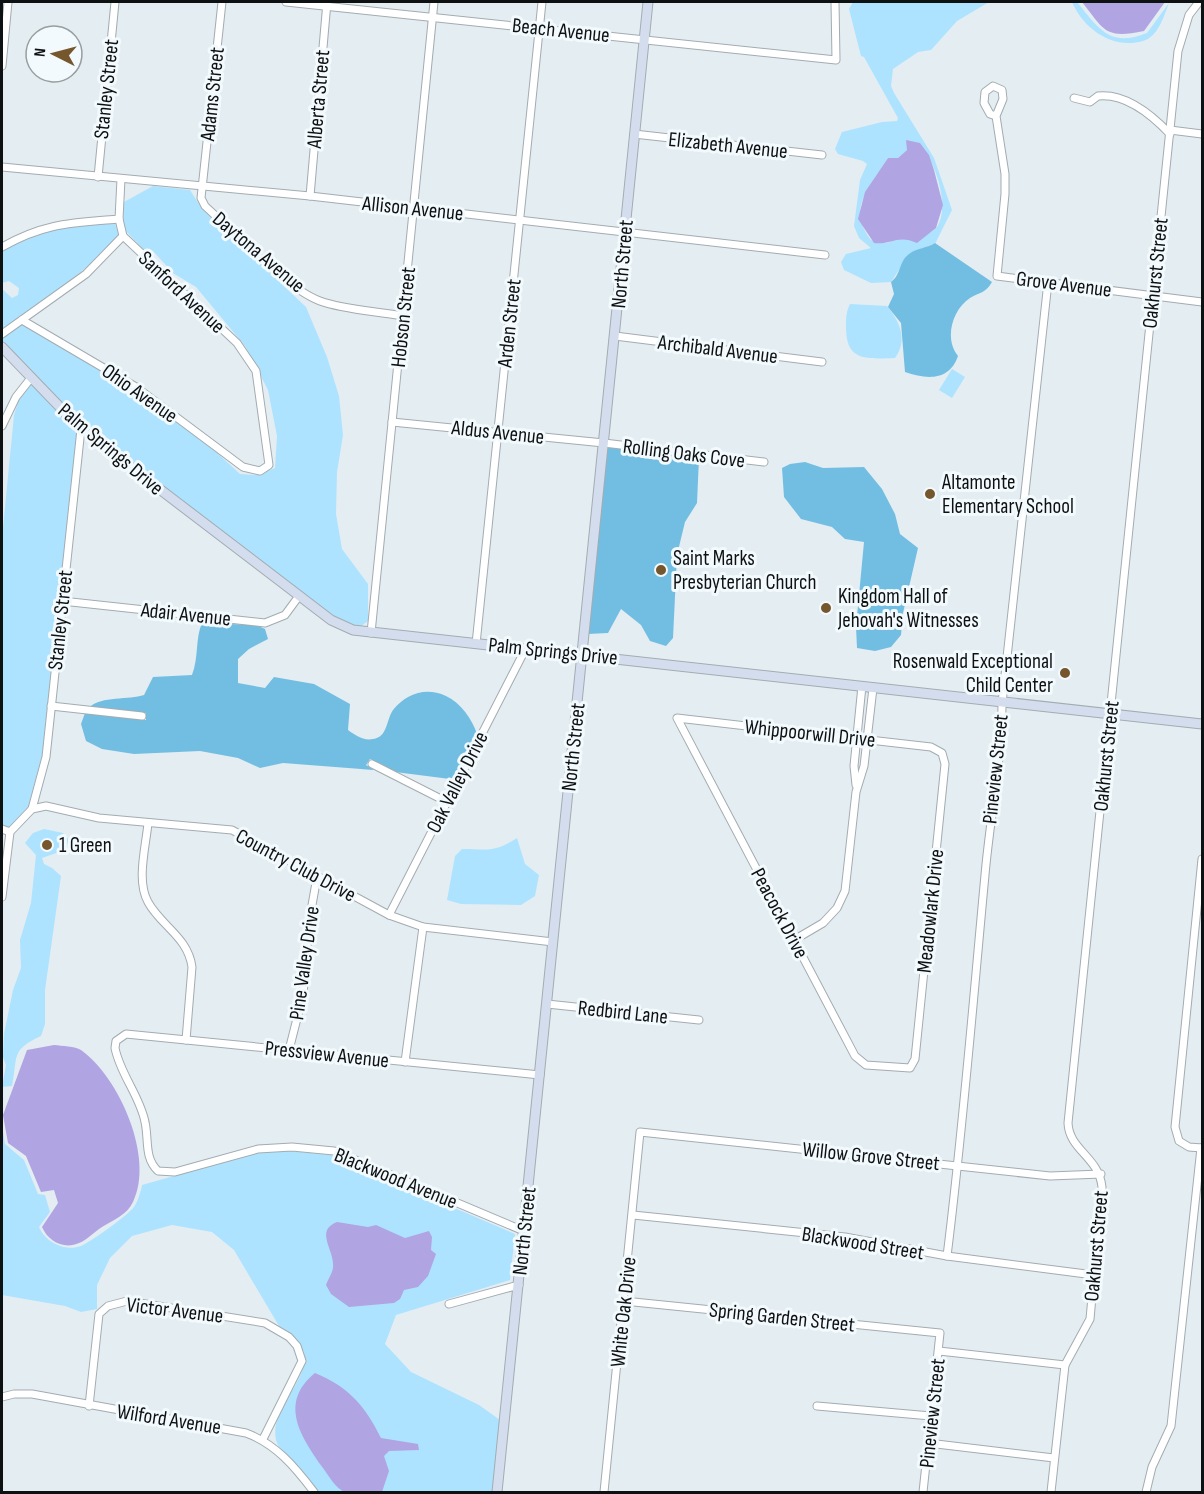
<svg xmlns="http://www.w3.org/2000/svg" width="1204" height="1494" font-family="'Sofia Sans Condensed',sans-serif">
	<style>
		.green { fill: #ade3ff; fill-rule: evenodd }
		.forest { fill: #72bee2 }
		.water { fill: #b0a4e3 }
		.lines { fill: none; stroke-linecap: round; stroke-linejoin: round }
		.street-casing { stroke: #a3acb0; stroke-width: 9 }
		.secondary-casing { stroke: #a3acb0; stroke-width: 11 }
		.street { stroke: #fff; stroke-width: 7 }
		.secondary { stroke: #d3ddee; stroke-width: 9 }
		.poi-dot { fill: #76562c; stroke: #f3fafe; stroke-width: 2 }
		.labels { text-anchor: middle; stroke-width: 6; stroke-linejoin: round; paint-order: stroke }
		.street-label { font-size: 21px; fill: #0e1112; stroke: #f3fafe }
		.poi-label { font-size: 21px; fill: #0e1112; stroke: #f3fafe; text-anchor: start }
	</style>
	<rect width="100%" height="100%" fill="#e4edf2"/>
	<g class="green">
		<path d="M853 2H989L957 21 931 50 918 52 893 69 891 86 894 93 934 158 952 210 935 244 910 253 891 282 871 283 844 270 841 262 846 254 871 248 859 238 854 226 860 180 867 164 863 161 838 154 835 149 842 132 882 122 897 121 898 118 864 57 861 56 849 9ZM908 146 921 147C936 162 950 207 937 227 931 234 920 237 912 241L904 238 886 243 871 240C846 208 870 187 888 158H898L907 150Z"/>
		<path d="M1072 2H1077C1099 29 1110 48 1147 33L1169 3C1164 16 1158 37 1143 41 1112 50 1083 28 1072 2Z"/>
		<polygon points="153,186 190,190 202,209 306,307 327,357 339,396 343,435 337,472 336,514 342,549 368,584 368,621 360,627 334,617 85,428 2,342 2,339 23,324 134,390 214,450 240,474 256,475 275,468 277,436 268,390 245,346 196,287 173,273 153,251 143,249 123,228 124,202"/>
		<path d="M115 223 119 236C85 273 42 302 2 329V289L12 298 18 295 19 288 9 281 2 283V251C45 227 66 227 115 223Z"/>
		<path d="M850 304 887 306C900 322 908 340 895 358 865 359 846 361 846 327 846 318 846 312 850 304Z"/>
		<polygon points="952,369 965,377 952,398 939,390"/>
		<polygon points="31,384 77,430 42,756 28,807 8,828 2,826 2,538 14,415 19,399"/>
		<path d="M44 829 63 833 69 840 65 850 42 858 44 864 52 868 61 876 45 990V1024L41 1036C10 1050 18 1057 12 1086L2 1087 6 1065 3 1057 4 1034 13 990 21 968 20 940 31 903 36 855 25 843 33 833Z"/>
		<path d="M517 838 525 864 539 875 535 896 521 905 461 904 447 900 455 856 462 849C488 849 494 853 517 838Z"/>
		<path d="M2 1125 5 1144 24 1160 38 1194 45 1195 50 1212 39 1227C45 1242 65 1252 81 1246 91 1242 128 1215 134 1207 138 1201 141 1191 142 1185L259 1152 291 1151 331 1155 515 1234 510 1280 396 1315 385 1344 411 1372 479 1405 500 1420 492 1492H318C311 1483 279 1450 277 1443 266 1410 309 1384 304 1352L291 1334 279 1326 234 1250 212 1232 172 1225 132 1236 110 1258 97 1285V1309L81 1312 65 1306 2 1295Z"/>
	</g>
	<g class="forest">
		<path d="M935 243 992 282C986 293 980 292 970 298 952 310 944 339 958 356 949 382 926 379 905 372L901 323 888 307 894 294 891 282C901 275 899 261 909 254 916 248 928 248 935 243Z"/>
		<polygon points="607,447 699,458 697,503 685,522 677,555 673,638 666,646 650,641 641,625 621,609 608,633 588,634"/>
		<polygon points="805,462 823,468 864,467 882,489 895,514 900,534 918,548 903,613 901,635 891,647 875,651 857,648 856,627 864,542 845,539 832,527 801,519 784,497 782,468 790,464"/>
		<path d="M202 623 256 625 265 629 268 639 249 649 238 659V683L265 688 274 677 314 684 350 704 348 730C355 735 363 741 373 739 388 737 386 720 393 710 407 693 426 687 446 696 461 703 472 719 477 734L456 776 450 779 395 772 370 759 366 765 374 770 283 763 260 768 238 758 200 751 134 754 102 749 86 741 81 724 85 713 146 720V713L90 707C101 696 129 700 144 695L153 677 192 675C199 657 195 639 202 623Z"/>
	</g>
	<g class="water">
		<path d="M1082 2H1165L1144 31C1105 39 1105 31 1082 2Z"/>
		<path d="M906 140 920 143 929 155 934 170 943 205 936 228 917 243C898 234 892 245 874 243L858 219 865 192 888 158H898L907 150Z"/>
		<path d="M54 1045C62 1046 75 1046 81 1050 119 1077 155 1158 133 1202 127 1215 113 1220 102 1227 94 1232 87 1240 79 1243 64 1250 48 1241 42 1227L58 1203 54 1190 41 1192 26 1156 8 1143 3 1115 27 1050Z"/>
		<path d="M337 1222 368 1227 376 1225 405 1238 429 1231 432 1237 431 1250 436 1254 428 1276 418 1287 404 1290 400 1299 394 1303 349 1307 331 1294 326 1285C328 1279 332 1274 333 1268 335 1250 314 1231 337 1222Z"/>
		<path d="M315 1373C349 1387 365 1406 381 1438L418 1444 419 1450 389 1451 384 1456 389 1471 382 1492C372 1493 354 1494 345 1492 335 1488 329 1476 323 1468 301 1437 278 1403 315 1373Z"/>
	</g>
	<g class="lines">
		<defs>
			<g id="street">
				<path d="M222 2 201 198 205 206C235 233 284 287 320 301 345 310 376 311 402 316"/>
				<polyline points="286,2 836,60 835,2"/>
				<polyline points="2,66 8,2"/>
				<path d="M1074 98 1090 102 1098 96C1125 93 1152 115 1170 134"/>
				<polyline points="996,116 990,114 984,103 985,92 993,86 1002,90 1003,99 996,116 1005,174 1005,194 997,276 1202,302"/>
				<polyline points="1170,130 1202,134"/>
				<polyline points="634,134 822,155"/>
				<polyline points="2,167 310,196 825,255"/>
				<polyline points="98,177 115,2"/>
				<polyline points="310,196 327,2"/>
				<path d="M2 247C44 223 71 223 119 219"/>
				<polyline points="22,320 136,387 243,467 260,471 269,465 256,371 237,343 123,236 119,219 121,179"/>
				<polyline points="2,334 86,274 123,236"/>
				<polyline points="615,336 822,362"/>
				<polyline points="392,422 604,443 764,462"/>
				<polyline points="2,426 16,397 31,378"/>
				<polyline points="62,601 265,623 285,615 299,596"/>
				<polyline points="371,633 434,2"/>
				<polyline points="476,644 542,2"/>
				<polyline points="51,706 142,716"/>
				<polygon points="677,718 931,747 942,753 945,764 915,1059 910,1068 866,1065 855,1056"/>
				<polyline points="372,764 447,802"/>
				<polyline points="856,785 854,766 862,686"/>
				<polyline points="32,809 46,757 81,429"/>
				<path d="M148 823C146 846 136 881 148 902 161 926 188 937 192 967L186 1040"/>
				<polyline points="2,829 10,832"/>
				<polyline points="1202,859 1175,1127 1179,1141 1189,1147 1202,1148"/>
				<polyline points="2,897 10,832 32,809 46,806 99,818 232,830 389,915 423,927 553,942"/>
				<polyline points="389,915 526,648"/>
				<polyline points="794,940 823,923 837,908 845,891 856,792 864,766 873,688"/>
				<polyline points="547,1004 699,1020"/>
				<polyline points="289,1050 303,995 309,922 317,877"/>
				<polyline points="405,1062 423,927"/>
				<polyline points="633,1215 845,1237 947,1256 1094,1275"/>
				<path d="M524 1231 334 1151 292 1147 258 1149 175 1172 158 1171C144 1158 149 1140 145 1122 140 1096 120 1074 115 1048L116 1041 126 1034 540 1075"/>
				<path d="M947 1256C963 1129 973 1002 985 875 990 817 1002 761 1002 703L1048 282"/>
				<polyline points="624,1301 940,1333 923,1492"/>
				<polyline points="449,1304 519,1285"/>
				<polyline points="939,1351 1065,1365"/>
				<path d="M2 1397 14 1394H32L246 1433C276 1444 295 1467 314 1492"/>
				<polyline points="89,1406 99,1314 108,1306 127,1301 265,1323 289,1337 297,1346 302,1361 263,1439"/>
				<polyline points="817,1406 931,1416"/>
				<polyline points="928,1443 1054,1458"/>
				<polyline points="604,1492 640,1132 1050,1176 1101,1174"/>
				<path d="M1051 1492 1065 1365 1090 1319 1102 1187C1099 1157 1069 1150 1068 1123L1178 51 1189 15 1199 2"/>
				<polyline points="1146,1492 1152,1467 1171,1426 1201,1148"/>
			</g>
			<g id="secondary">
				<polyline points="2,347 81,429 331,620 353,630 1202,724"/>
				<polyline points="497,1492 648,2"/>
			</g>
		</defs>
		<use href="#street" class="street-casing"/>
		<use href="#secondary" class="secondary-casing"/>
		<use href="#street" class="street"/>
		<use href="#secondary" class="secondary"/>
	</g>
	<g class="poi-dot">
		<circle cx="930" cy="494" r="6"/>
		<circle cx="661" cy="570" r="6"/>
		<circle cx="826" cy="608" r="6"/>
		<circle cx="1065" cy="673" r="6"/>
		<circle cx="47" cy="845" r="6"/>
	</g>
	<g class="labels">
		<g class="street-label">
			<text transform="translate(561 30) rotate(6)" y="7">Beach Avenue</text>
			<text transform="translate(106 89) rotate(-84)" y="7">Stanley Street</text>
			<text transform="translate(212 94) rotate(-84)" y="7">Adams Street</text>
			<text transform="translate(318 99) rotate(-85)" y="7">Alberta Street</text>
			<text transform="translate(728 145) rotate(6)" y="7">Elizabeth Avenue</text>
			<text transform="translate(413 208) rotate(6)" y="7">Allison Avenue</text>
			<text transform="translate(259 252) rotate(40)" y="7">Daytona Avenue</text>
			<text transform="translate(622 264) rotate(-85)" y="7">North Street</text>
			<text transform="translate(1155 273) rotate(-84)" y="7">Oakhurst Street</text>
			<text transform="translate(1064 284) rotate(7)" y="7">Grove Avenue</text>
			<text transform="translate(182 292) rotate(43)" y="7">Sanford Avenue</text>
			<text transform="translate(403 317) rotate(-84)" y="7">Hobson Street</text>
			<text transform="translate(509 323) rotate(-84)" y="7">Arden Street</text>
			<text transform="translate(718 349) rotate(7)" y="7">Archibald Avenue</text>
			<text transform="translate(140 393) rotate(35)" y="7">Ohio Avenue</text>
			<text transform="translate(498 432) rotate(6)" y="7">Aldus Avenue</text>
			<text transform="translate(111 449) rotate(40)" y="7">Palm Springs Drive</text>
			<text transform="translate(684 453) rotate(7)" y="7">Rolling Oaks Cove</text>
			<text transform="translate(186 614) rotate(6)" y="7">Adair Avenue</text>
			<text transform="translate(60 620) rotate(-84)" y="7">Stanley Street</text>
			<text transform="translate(553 651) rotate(6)" y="7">Palm Springs Drive</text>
			<text transform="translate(810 733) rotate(6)" y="7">Whippoorwill Drive</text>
			<text transform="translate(573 747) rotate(-84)" y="7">North Street</text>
			<text transform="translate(1106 756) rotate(-84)" y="7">Oakhurst Street</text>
			<text transform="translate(995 769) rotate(-84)" y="7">Pineview Street</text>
			<text transform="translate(457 782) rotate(-63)" y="7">Oak Valley Drive</text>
			<text transform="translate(296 865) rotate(28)" y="7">Country Club Drive</text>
			<text transform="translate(930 911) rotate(-84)" y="7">Meadowlark Drive</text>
			<text transform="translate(780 913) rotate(62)" y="7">Peacock Drive</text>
			<text transform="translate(304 963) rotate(-82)" y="7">Pine Valley Drive</text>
			<text transform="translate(623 1012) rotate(6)" y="7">Redbird Lane</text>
			<text transform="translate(327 1054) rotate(6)" y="7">Pressview Avenue</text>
			<text transform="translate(871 1156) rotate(6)" y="7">Willow Grove Street</text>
			<text transform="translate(396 1178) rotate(22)" y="7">Blackwood Avenue</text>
			<text transform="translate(524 1231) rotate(-84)" y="7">North Street</text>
			<text transform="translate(863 1243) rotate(9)" y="7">Blackwood Street</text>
			<text transform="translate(1096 1246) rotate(-85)" y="7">Oakhurst Street</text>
			<text transform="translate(175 1310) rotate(7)" y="7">Victor Avenue</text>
			<text transform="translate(623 1312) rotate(-84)" y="7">White Oak Drive</text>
			<text transform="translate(782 1317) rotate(6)" y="7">Spring Garden Street</text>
			<text transform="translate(932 1413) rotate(-84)" y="7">Pineview Street</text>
			<text transform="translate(169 1419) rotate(9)" y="7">Wilford Avenue</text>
		</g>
		<g class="poi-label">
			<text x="942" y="489">Altamonte<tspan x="942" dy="24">Elementary School</tspan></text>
			<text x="673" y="565">Saint Marks<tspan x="673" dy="24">Presbyterian Church</tspan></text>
			<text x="838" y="603">Kingdom Hall of<tspan x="838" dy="24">Jehovah's Witnesses</tspan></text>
			<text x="1053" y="668" text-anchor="end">Rosenwald Exceptional<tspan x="1053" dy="24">Child Center</tspan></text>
			<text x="59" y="852">1 Green</text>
		</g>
	</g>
	<rect width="1204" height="1494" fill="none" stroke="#0e1112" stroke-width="6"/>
	<g transform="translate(54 54) rotate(276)"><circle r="28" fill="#f3fafe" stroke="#979da0" stroke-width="1.5"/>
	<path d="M0-4.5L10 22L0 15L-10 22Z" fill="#76562c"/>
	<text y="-9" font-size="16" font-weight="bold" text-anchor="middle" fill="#0e1112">N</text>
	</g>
</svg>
